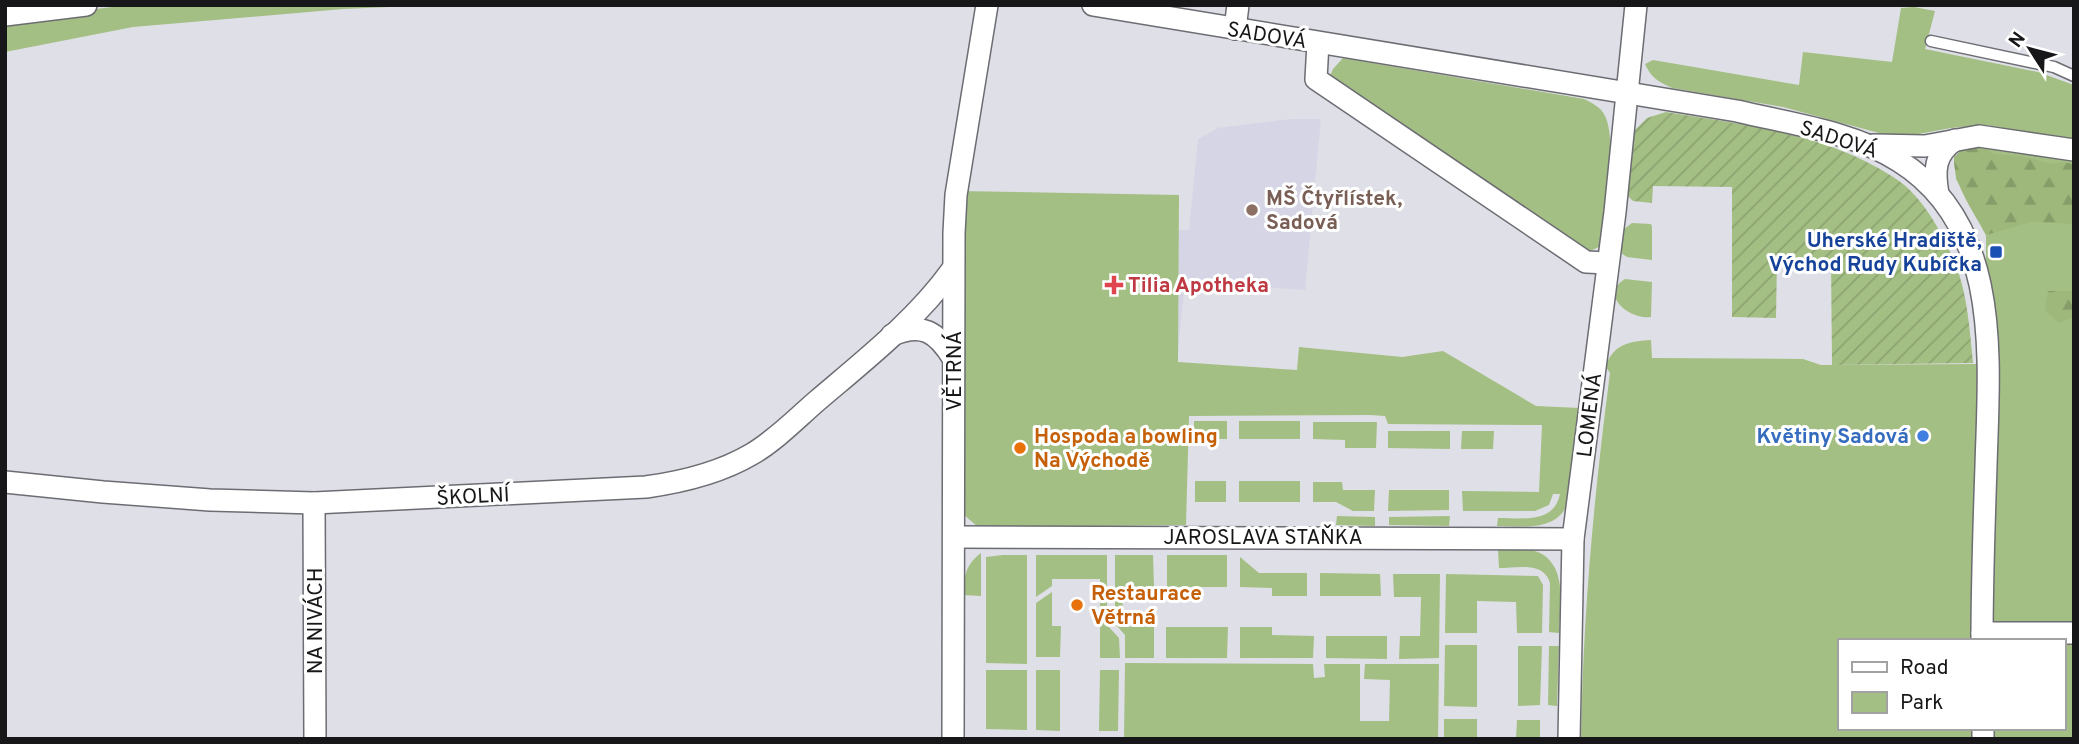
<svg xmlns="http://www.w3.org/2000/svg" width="2079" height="744" font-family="Overpass,sans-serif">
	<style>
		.built { fill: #d6d5e5 }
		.green { fill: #a4bf83; fill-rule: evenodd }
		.forest { fill: url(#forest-firs) }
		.garden { fill: url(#garden-furrows) }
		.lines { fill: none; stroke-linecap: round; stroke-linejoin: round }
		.service-casing { stroke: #6c6c73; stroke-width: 13 }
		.minor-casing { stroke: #6c6c73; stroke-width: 24 }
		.service { stroke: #fff; stroke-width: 10 }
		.minor { stroke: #fff; stroke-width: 21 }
		.education-dot { fill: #8d6e63; stroke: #fff; stroke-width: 2.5 }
		.transit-dot { fill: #1a4fb4; stroke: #fff; stroke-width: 2.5 }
		.health-dot { fill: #e0444e; stroke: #fff; stroke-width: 2.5 }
		.shop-dot { fill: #3f7fe0; stroke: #fff; stroke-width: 2.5 }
		.food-dot { fill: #e8710a; stroke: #fff; stroke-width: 2.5 }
		.labels { text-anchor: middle; stroke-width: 6; stroke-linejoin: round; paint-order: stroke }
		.street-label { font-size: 21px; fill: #17171a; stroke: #fff }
		.education-label { font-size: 21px; font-weight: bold; fill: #785e54; stroke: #fff; text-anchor: start }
		.transit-label { font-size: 21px; font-weight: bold; fill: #164399; stroke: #fff; text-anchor: end }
		.health-label { font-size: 21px; font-weight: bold; fill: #be3a42; stroke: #fff; text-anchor: start }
		.food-label { font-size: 21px; font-weight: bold; fill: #c56008; stroke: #fff; text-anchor: start }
		.shop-label { font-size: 21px; font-weight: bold; fill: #366cbe; stroke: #fff; text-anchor: end }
	</style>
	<defs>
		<pattern id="forest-firs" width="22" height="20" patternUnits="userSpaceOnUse" patternTransform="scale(1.75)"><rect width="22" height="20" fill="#9db87a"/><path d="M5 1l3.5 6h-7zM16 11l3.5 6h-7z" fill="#869d69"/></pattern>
		<pattern id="garden-furrows" width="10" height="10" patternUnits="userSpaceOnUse" patternTransform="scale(1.75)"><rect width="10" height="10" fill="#a4bf83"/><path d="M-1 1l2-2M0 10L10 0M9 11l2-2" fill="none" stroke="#8ca371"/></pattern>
	</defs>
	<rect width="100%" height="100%" fill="#dfdfe7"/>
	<polygon class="built" points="1291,119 1321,119 1305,290 1185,281 1177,361 1177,394 966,228 1189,230 1198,139 1218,128"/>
	<g class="green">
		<polygon points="127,5 437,5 343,9 133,27 5,52 5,21"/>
		<path d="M1914 7 1935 11 1925 49 2038 72 2074 85V141L1987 125 1951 128 1913 135 1890 136 1783 107 1672 88C1659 82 1651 78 1645 64L1653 60 1799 85 1803 52 1892 62 1901 8Z"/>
		<path d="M1343 58 1584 99C1592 103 1601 107 1605 116 1618 142 1604 216 1601 246L1588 252 1334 81 1330 76 1333 69Z"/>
		<path d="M1970 143 2074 145V739H1581C1583 616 1594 494 1610 373L1606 367C1612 344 1631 341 1651 340L1652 358 1803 359 1821 365 1976 364 1986 314V235L1956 179 1954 157ZM1839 641H2063V728H1839Z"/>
		<path d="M958 191 1179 195 1178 362 1297 370 1299 347 1402 357 1443 351 1536 406 1580 408 1567 505C1555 532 1521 526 1497 526L1498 518C1522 518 1554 524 1560 494H1553L1549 505 1535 511H1463L1462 491 1539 492 1542 425 1388 424 1385 416 1370 415 1189 416 1186 525 978 527 963 514Z"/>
		<polygon points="1632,223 1651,224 1652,227 1652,260 1627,257 1621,253 1624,229"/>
		<path d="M1625 279 1652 282 1651 317C1630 320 1598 295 1625 279Z"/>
		<rect x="1194" y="421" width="33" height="18"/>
		<rect x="1239" y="421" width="61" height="18"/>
		<polygon points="1313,422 1377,422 1376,448 1345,448 1345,440 1313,439"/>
		<polygon points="1388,431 1450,431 1450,449 1388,448"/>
		<polygon points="1462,431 1494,431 1493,449 1461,449"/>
		<rect x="1195" y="481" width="31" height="21"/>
		<rect x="1239" y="481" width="61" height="21"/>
		<polygon points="1313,482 1342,482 1343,490 1375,490 1374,511 1353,511 1336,502 1313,502"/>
		<polygon points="1389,490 1449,490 1449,510 1388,511"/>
		<polygon points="1337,516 1375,517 1375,526 1336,525"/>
		<polygon points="1450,516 1449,526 1389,525 1389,517"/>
		<path d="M1498 549C1509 549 1521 547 1532 550 1569 560 1560 604 1559 633L1549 632 1550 583C1544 561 1517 568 1499 568Z"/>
		<path d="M981 553V596L963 595C964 577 965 565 981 553Z"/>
		<polygon points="1003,555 1027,555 1027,664 986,663 986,557"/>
		<polygon points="1036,555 1107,555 1107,625 1119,638 1120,658 1100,658 1100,579 1052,579 1052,586 1036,597"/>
		<polygon points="1115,555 1153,555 1154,587 1123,587 1122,626 1154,627 1154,658 1125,658 1125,635 1115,624"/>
		<rect x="1167" y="555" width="60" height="32"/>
		<polygon points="1240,557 1259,573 1307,573 1307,596 1272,596 1272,588 1240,587"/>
		<polygon points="1320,573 1380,574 1381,596 1320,596"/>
		<polygon points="1393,574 1440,574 1439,658 1399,659 1400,636 1420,636 1421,597 1394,597"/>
		<polygon points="1446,574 1538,576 1543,585 1542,633 1517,633 1516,602 1477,601 1477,633 1445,633"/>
		<polygon points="1052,592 1052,626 1061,626 1060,657 1036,657 1036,603"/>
		<polygon points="1166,627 1228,627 1227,658 1166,658"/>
		<polygon points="1240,627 1272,627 1272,635 1314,636 1313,658 1240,658"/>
		<polygon points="1326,636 1387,636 1387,659 1326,658"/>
		<polygon points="1445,645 1477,645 1477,707 1444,706"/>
		<polygon points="1518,646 1542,646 1540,705 1518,706"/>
		<polygon points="1549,646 1559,646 1557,706 1548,705"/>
		<polygon points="1125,663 1313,664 1314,678 1325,677 1324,664 1360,664 1360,721 1389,721 1390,680 1364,679 1365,664 1439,664 1438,739 1124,739"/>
		<polygon points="986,670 1027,670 1027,730 986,729"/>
		<polygon points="1036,670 1060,670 1060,731 1036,730"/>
		<polygon points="1100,670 1119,670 1118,731 1099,731"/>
		<rect x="1444" y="719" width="33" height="20"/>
		<polygon points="1517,720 1540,720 1540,739 1516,739"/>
	</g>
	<g class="forest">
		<path d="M1970 143 1983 147 1994 154 2021 156 2052 164 2062 162 2074 164V224L2031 222 1986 235C1973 210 1953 185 1954 157Z"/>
		<polygon points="2048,291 2074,291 2074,317 2059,323 2045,310"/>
	</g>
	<path class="garden" d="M1666 112C1746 125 1831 134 1899 181 1925 199 1949 244 1959 274 1968 302 1970 334 1973 363L1832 365 1831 260 1777 259 1776 318 1732 317V187L1653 186 1652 203 1633 201 1627 195 1634 131 1647 118Z"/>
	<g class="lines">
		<defs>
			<polyline id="service" points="1931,41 2054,67 2074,76"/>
			<g id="minor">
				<path d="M1093 5 1737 111C1791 124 1851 131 1899 161 2003 226 1989 360 1986 466 1984 524 1982 582 1982 641"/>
				<polyline points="5,15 86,5"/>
				<polyline points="1235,29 1238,5"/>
				<polyline points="1318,43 1316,79 1586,262 1608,263"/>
				<polyline points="1873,145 1925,146 1979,136 2074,150"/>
				<path d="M1938 194C1934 171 1934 154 1955 140"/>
				<path d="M892 335C922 322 937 332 953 358"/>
				<path d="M5 482 103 492 210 500 314 503 646 487C682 482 720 473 752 454 776 440 797 418 818 400 865 360 916 320 952 270"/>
				<polyline points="314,503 315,739"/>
				<polyline points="954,537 1573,539"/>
				<polyline points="1982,633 2074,633"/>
				<polyline points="1983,728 1983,739"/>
				<polyline points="953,739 954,233 956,195 987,5"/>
				<polyline points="1569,739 1573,539 1615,212 1636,5"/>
			</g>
		</defs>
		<use href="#service" class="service-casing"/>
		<use href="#minor" class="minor-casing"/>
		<use href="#service" class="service"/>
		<use href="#minor" class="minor"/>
	</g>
	<circle class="education-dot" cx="1252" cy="210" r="7"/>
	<rect class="transit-dot" x="1989" y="245" width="14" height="14" rx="3.5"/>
	<path class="health-dot" d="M1110.5 274.5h7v7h7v7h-7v7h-7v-7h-7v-7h7z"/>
	<circle class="shop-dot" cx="1923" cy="436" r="7"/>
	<g class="food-dot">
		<circle cx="1020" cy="448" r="7"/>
		<circle cx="1077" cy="605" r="7"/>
	</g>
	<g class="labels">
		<g class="street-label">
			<text transform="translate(1267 35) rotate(9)" y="7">SADOVÁ</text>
			<text transform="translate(1839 139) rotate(18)" y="7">SADOVÁ</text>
			<text transform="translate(954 371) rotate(-90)" y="7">VĚTRNÁ</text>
			<text transform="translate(1589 415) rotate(-83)" y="7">LOMENÁ</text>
			<text transform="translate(473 496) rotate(-3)" y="7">ŠKOLNÍ</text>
			<text x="1263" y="544">JAROSLAVA STAŇKA</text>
			<text transform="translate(315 621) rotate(-90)" y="7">NA NIVÁCH</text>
		</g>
		<g class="education-label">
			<text x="1266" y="205">MŠ Čtyřlístek,<tspan x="1266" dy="24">Sadová</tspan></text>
		</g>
		<g class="transit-label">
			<text x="1982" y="247">Uherské Hradiště,<tspan x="1982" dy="24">Východ Rudy Kubíčka</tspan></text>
		</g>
		<g class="health-label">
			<text x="1128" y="292">Tilia Apotheka</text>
		</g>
		<g class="food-label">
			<text x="1034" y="443">Hospoda a bowling<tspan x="1034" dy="24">Na Východě</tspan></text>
			<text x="1091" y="600">Restaurace<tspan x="1091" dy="24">Větrná</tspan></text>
		</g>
		<g class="shop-label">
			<text x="1909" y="443">Květiny Sadová</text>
		</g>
	</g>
	<rect width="2079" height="744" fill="none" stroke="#17171a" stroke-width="14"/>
	<rect x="1838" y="639" width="228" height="91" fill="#ffffff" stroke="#a2a2a3" stroke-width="2"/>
	<rect x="1852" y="662" width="35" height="10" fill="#ffffff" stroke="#a2a2a3" stroke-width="2"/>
	<text x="1900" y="674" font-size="21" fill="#17171a">Road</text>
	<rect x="1852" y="692" width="35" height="21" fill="#a4bf83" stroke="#a2a2a3" stroke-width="2"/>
	<text x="1900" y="709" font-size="21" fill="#17171a">Park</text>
	<g transform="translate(2030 49) rotate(306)" stroke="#ffffff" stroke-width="5" paint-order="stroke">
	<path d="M0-5L12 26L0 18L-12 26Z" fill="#17171a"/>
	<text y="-10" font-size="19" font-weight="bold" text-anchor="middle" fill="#17171a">N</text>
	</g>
</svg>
